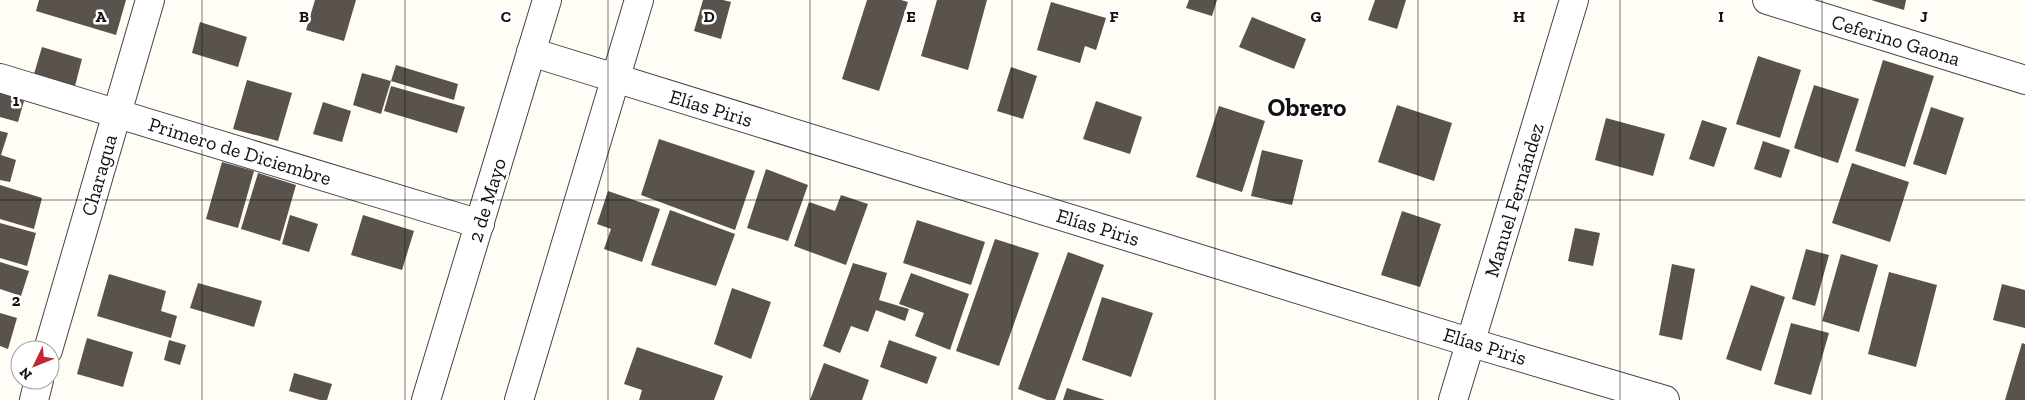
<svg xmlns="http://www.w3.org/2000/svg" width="2025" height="400" font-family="'Zilla Slab',serif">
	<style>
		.building { fill: #5a524d }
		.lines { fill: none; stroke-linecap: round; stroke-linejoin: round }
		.minor-casing { stroke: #444; stroke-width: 30 }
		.minor { stroke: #fff; stroke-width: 28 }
		.grid { fill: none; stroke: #111; stroke-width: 1; stroke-opacity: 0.55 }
		.labels { text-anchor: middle; stroke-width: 5; stroke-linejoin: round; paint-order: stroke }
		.street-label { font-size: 20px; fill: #111; stroke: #fff }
		.district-label { font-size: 25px; font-weight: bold; fill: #111; stroke: #fff }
		.grid-label { font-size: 16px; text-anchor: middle; font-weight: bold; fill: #111; stroke: #fff; stroke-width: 5; stroke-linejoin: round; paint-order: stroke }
	</style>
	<rect width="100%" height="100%" fill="#fffdf5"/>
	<g class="building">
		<polygon points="39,0 126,0 116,35 36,11"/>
		<polygon points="315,0 356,0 344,41 306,30"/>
		<polygon points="703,0 723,0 731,2 721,39 694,31"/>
		<polygon points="867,0 901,0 908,2 879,91 842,79"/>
		<polygon points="937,0 987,0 968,70 921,56"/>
		<polygon points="1189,0 1217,0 1212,16 1186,8"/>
		<polygon points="1375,0 1406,0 1397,29 1368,20"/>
		<polygon points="1871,0 1906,0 1904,10"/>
		<polygon points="1051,2 1106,18 1096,50 1085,46 1080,63 1037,50"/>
		<polygon points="1252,17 1306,39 1294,69 1239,47"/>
		<polygon points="200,22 247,37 238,67 192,53"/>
		<polygon points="42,47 82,59 75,86 34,74"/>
		<polygon points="1758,56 1801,70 1780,138 1736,124"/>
		<polygon points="1883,60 1934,76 1905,167 1855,151"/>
		<polygon points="396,65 458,84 454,100 391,81"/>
		<polygon points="1011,67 1037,76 1023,119 997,111"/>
		<polygon points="362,73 391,81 381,114 353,105"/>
		<polygon points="247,80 292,93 278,141 233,129"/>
		<polygon points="1814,85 1859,99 1838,163 1794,148"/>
		<polygon points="391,86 465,107 457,133 384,111"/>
		<polygon points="0,93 24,101 18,122 0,117"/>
		<polygon points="1096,101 1142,117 1130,154 1083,139"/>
		<polygon points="323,102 351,111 342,142 313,134"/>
		<polygon points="1397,105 1452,123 1434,181 1378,162"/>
		<polygon points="1219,106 1265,121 1242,192 1196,177"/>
		<polygon points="1931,107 1964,118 1946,175 1913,164"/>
		<polygon points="1606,118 1665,134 1653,176 1595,160"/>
		<polygon points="1702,120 1727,128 1714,167 1689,159"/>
		<polygon points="0,131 8,133 1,155 16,160 10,182 0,180"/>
		<polygon points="659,139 755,171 735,230 641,195"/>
		<polygon points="1763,141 1790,150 1781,178 1754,169"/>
		<polygon points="1262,150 1303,160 1292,205 1251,196"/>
		<polygon points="222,162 254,171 238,228 206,219"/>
		<polygon points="1852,163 1909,182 1890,242 1832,223"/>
		<polygon points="766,169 808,185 788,241 747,228"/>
		<polygon points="258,173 296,185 280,241 241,229"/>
		<polygon points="0,185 42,198 34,229 0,219"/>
		<polygon points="608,191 660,209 642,262 604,249 611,229 597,224"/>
		<polygon points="841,195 868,204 846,265 794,246 809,202 835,211"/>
		<polygon points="670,210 735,234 716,286 651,265"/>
		<polygon points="1402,211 1441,224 1420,287 1381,275"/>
		<polygon points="290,215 318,224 309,252 282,244"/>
		<polygon points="363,215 414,231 402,270 351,255"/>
		<polygon points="917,220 985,242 971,285 903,263"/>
		<polygon points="0,223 36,233 27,266 0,258"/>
		<polygon points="1575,228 1600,233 1593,266 1568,261"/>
		<polygon points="995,239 1039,253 999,366 956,351"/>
		<polygon points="1806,249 1829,255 1815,306 1792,299"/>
		<polygon points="1068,252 1104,265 1055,400 1047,400 1018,389"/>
		<polygon points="1841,254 1878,265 1859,332 1822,321"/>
		<polygon points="0,262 29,271 21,296 0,289"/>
		<polygon points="853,263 887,273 879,300 909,309 905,321 876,310 868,332 851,326 840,353 823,346"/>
		<polygon points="1672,264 1695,269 1682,340 1659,335"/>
		<polygon points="1889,272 1937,285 1916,367 1868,354"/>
		<polygon points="911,273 969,294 950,350 915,336 924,313 899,304"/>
		<polygon points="109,274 166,291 161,311 177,316 171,338 97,316"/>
		<polygon points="198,283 262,301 254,327 190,308"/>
		<polygon points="2002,284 2025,290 2025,328 1993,320"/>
		<polygon points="1751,285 1785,297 1761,371 1726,359"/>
		<polygon points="732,288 771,302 751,359 714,344"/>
		<polygon points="1102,297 1153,313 1131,377 1082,360"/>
		<polygon points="0,313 17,318 8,349 0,346"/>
		<polygon points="1791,323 1829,333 1811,395 1774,384"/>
		<polygon points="87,338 133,352 123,387 77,374"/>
		<polygon points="169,340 186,345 180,365 164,360"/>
		<polygon points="889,340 937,357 927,384 880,367"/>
		<polygon points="2022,343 2025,344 2025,400 2005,400"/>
		<polygon points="637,347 723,376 714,400 639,400 642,390 624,384"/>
		<polygon points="824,363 869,380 862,400 810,400"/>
		<polygon points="294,373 332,384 327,400 320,400 289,391"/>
		<polygon points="1067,388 1105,400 1063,400"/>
	</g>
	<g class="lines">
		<defs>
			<g id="minor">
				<polyline points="1767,0 2025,80"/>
				<polyline points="531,52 1472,343 1665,400"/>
				<polyline points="0,78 480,224"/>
				<polyline points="48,350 150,0"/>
				<polyline points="34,400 39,380"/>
				<polyline points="426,400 547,0"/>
				<polyline points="519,400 639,0"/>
				<polyline points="1453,400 1574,0"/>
			</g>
		</defs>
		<use href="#minor" class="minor-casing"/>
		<use href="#minor" class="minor"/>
	</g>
	<path class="grid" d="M202 0V400M405 0V400M608 0V400M810 0V400M1012 0V400M1215 0V400M1418 0V400M1620 0V400M1822 0V400M0 200H2025"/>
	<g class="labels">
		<g class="street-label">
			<text transform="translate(1896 40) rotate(17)" y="7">Ceferino Gaona</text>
			<text transform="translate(711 108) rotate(17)" y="7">Elías Piris</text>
			<text transform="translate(240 151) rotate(17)" y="7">Primero de Diciembre</text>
			<text transform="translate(99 175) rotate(-74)" y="7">Charagua</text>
			<text transform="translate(487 200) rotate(-73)" y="7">2 de Mayo</text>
			<text transform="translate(1514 200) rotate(-73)" y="7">Manuel Fernández</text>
			<text transform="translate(1098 227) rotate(17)" y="7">Elías Piris</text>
			<text transform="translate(1485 346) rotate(17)" y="7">Elías Piris</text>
		</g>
		<g class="district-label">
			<text x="1307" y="116">Obrero</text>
		</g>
	</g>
	<g class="grid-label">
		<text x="101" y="22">A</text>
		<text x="304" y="22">B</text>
		<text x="506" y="22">C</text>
		<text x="709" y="22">D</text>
		<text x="911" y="22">E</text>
		<text x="1114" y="22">F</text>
		<text x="1316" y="22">G</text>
		<text x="1519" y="22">H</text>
		<text x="1721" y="22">I</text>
		<text x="1924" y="22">J</text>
		<text x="16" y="106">1</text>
		<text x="16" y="306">2</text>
	</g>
	<g transform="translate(35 365) rotate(227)"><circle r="24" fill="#ffffff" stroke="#a0a0a0"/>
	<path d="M0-4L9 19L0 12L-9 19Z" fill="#c4262e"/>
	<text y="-8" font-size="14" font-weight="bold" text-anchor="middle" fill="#111111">N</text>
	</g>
</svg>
